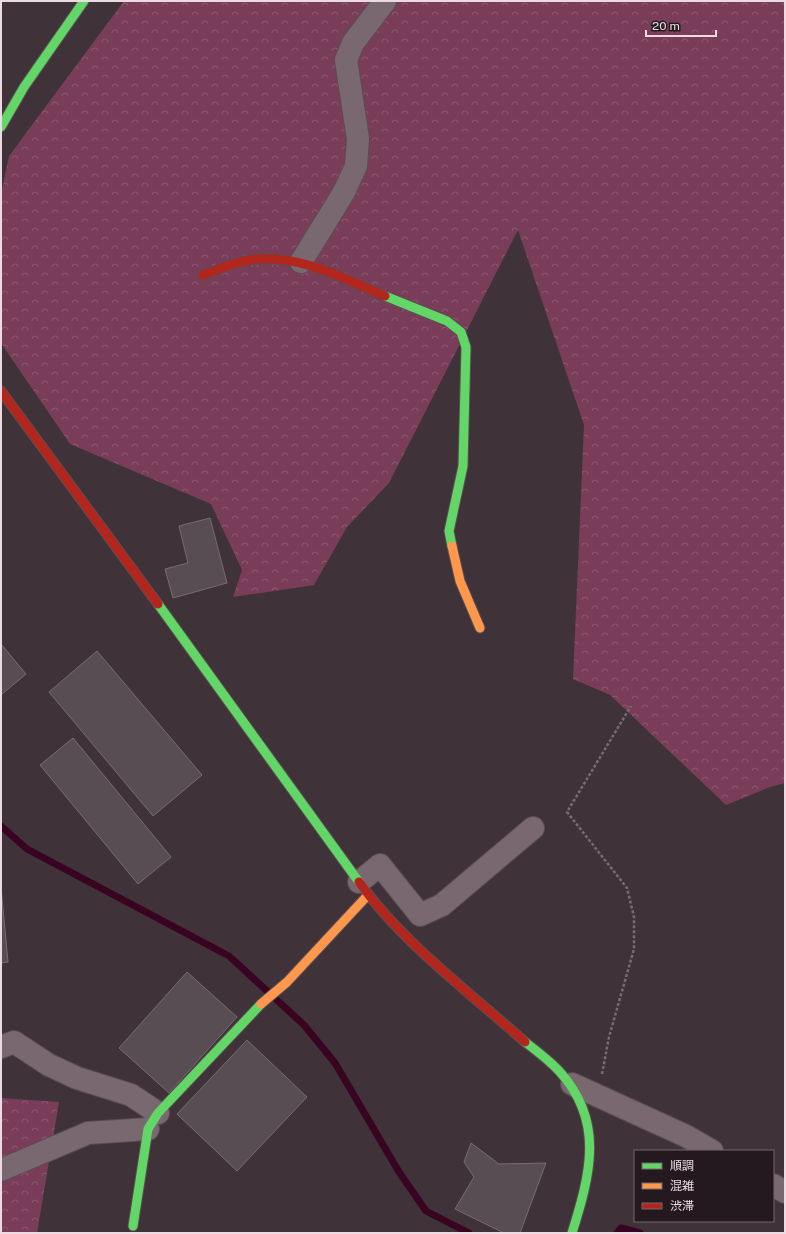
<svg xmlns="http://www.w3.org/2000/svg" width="786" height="1234" font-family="'Public Sans','Noto Sans JP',sans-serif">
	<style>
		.forest { fill: url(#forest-crowns) }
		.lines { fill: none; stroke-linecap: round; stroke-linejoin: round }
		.stream { stroke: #380421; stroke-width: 7 }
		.building { fill: #584d52; stroke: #786c72 }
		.street-casing { stroke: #5a4e53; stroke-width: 24 }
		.fast-casing { stroke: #5a4e53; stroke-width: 11 }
		.slow-casing { stroke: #5a4e53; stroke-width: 11 }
		.jam-casing { stroke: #5a4e53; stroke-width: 11 }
		.path { stroke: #796b71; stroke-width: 2.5; stroke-dasharray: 3 2; stroke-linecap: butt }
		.street { stroke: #79686f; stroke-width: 22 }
		.fast { stroke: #63d668; stroke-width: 9 }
		.slow { stroke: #ff974d; stroke-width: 9 }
		.jam { stroke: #b3261e; stroke-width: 9 }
	</style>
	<defs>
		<pattern id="forest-crowns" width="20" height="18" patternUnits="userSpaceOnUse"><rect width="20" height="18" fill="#793d5a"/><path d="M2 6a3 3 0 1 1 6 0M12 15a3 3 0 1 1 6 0" fill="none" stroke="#8c5871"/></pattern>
	</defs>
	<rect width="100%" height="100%" fill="#3f3238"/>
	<g class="forest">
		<polygon points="124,1 785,1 785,783 770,787 726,805 610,695 573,679 584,425 518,230 389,483 347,527 314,585 233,597 242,570 211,504 70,444 1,343 1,194 9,156"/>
		<polygon points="1,1098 59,1102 37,1233 1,1233"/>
	</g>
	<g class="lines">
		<g class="stream">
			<polyline points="1,826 27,849 229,956 304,1025 335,1063 399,1172 426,1211 469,1233"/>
			<polyline points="617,1233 621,1228 640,1233"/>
		</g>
	</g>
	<g class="building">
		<polygon points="210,518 227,583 173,598 165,569 188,563 179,526"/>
		<polygon points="1,644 26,674 1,695"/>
		<polygon points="97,651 202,775 153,816 49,692"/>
		<polygon points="73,738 171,857 138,884 40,765"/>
		<polygon points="1,887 8,962 1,963"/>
		<polygon points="187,972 237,1017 169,1093 119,1048"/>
		<polygon points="247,1040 307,1097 237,1171 177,1114"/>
		<polygon points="471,1143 499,1164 546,1163 520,1233 504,1233 455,1209 474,1177 464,1162"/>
	</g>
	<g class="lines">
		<defs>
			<g id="street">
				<polyline points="301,262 344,192 356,166 358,139 346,60 353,43 385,1"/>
				<polyline points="359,882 380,865 420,915 442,905 533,828"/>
				<polyline points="1,1047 14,1042 49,1065 77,1078 131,1095 158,1113"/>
				<polyline points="572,1084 686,1136 712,1151"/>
				<polyline points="1,1170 88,1133 148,1129"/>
				<polyline points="773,1185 785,1192"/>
			</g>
			<g id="fast">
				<polyline points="1,127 24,87 84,1"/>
				<polyline points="385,296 447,321 461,332 466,347 463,466 449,531 452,546"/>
				<polyline points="158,604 359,882"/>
				<path d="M525 1042C537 1051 550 1061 560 1072 605 1122 590 1175 572 1233"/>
				<polyline points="133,1226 148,1129 158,1113 261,1004"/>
			</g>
			<g id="slow">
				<polyline points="452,546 460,581 480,628"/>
				<polyline points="261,1004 287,982 368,895"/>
			</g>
			<g id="jam">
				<path d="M203 275C218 270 234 262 250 260 298 253 342 278 385 296"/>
				<polyline points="1,391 158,604"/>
				<path d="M359 882C402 942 469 992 525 1042"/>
			</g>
		</defs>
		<use href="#street" class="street-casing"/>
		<use href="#fast" class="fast-casing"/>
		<use href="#slow" class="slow-casing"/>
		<use href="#jam" class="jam-casing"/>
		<polyline class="path" points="602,1074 609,1037 634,949 634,917 627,888 567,812 631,706"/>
		<use href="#street" class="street"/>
		<use href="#fast" class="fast"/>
		<use href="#slow" class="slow"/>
		<use href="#jam" class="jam"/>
	</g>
	<rect width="786" height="1234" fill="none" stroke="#ecdbe2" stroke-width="4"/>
	<rect x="634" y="1150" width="140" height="72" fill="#24191e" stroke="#74676c"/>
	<rect x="642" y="1163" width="20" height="6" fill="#63d668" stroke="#74676c"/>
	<text x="670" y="1170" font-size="12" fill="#ecdbe2">順調</text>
	<rect x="642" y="1183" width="20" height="6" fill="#ff974d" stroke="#74676c"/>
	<text x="670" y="1190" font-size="12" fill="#ecdbe2">混雑</text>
	<rect x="642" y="1203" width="20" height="6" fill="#b3261e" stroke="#74676c"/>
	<text x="670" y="1210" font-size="12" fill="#ecdbe2">渋滞</text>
	<path d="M646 30v6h70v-6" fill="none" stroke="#ecdbe2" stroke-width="2"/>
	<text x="652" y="30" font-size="12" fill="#ecdbe2" stroke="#24191e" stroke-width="3" paint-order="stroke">20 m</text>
</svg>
